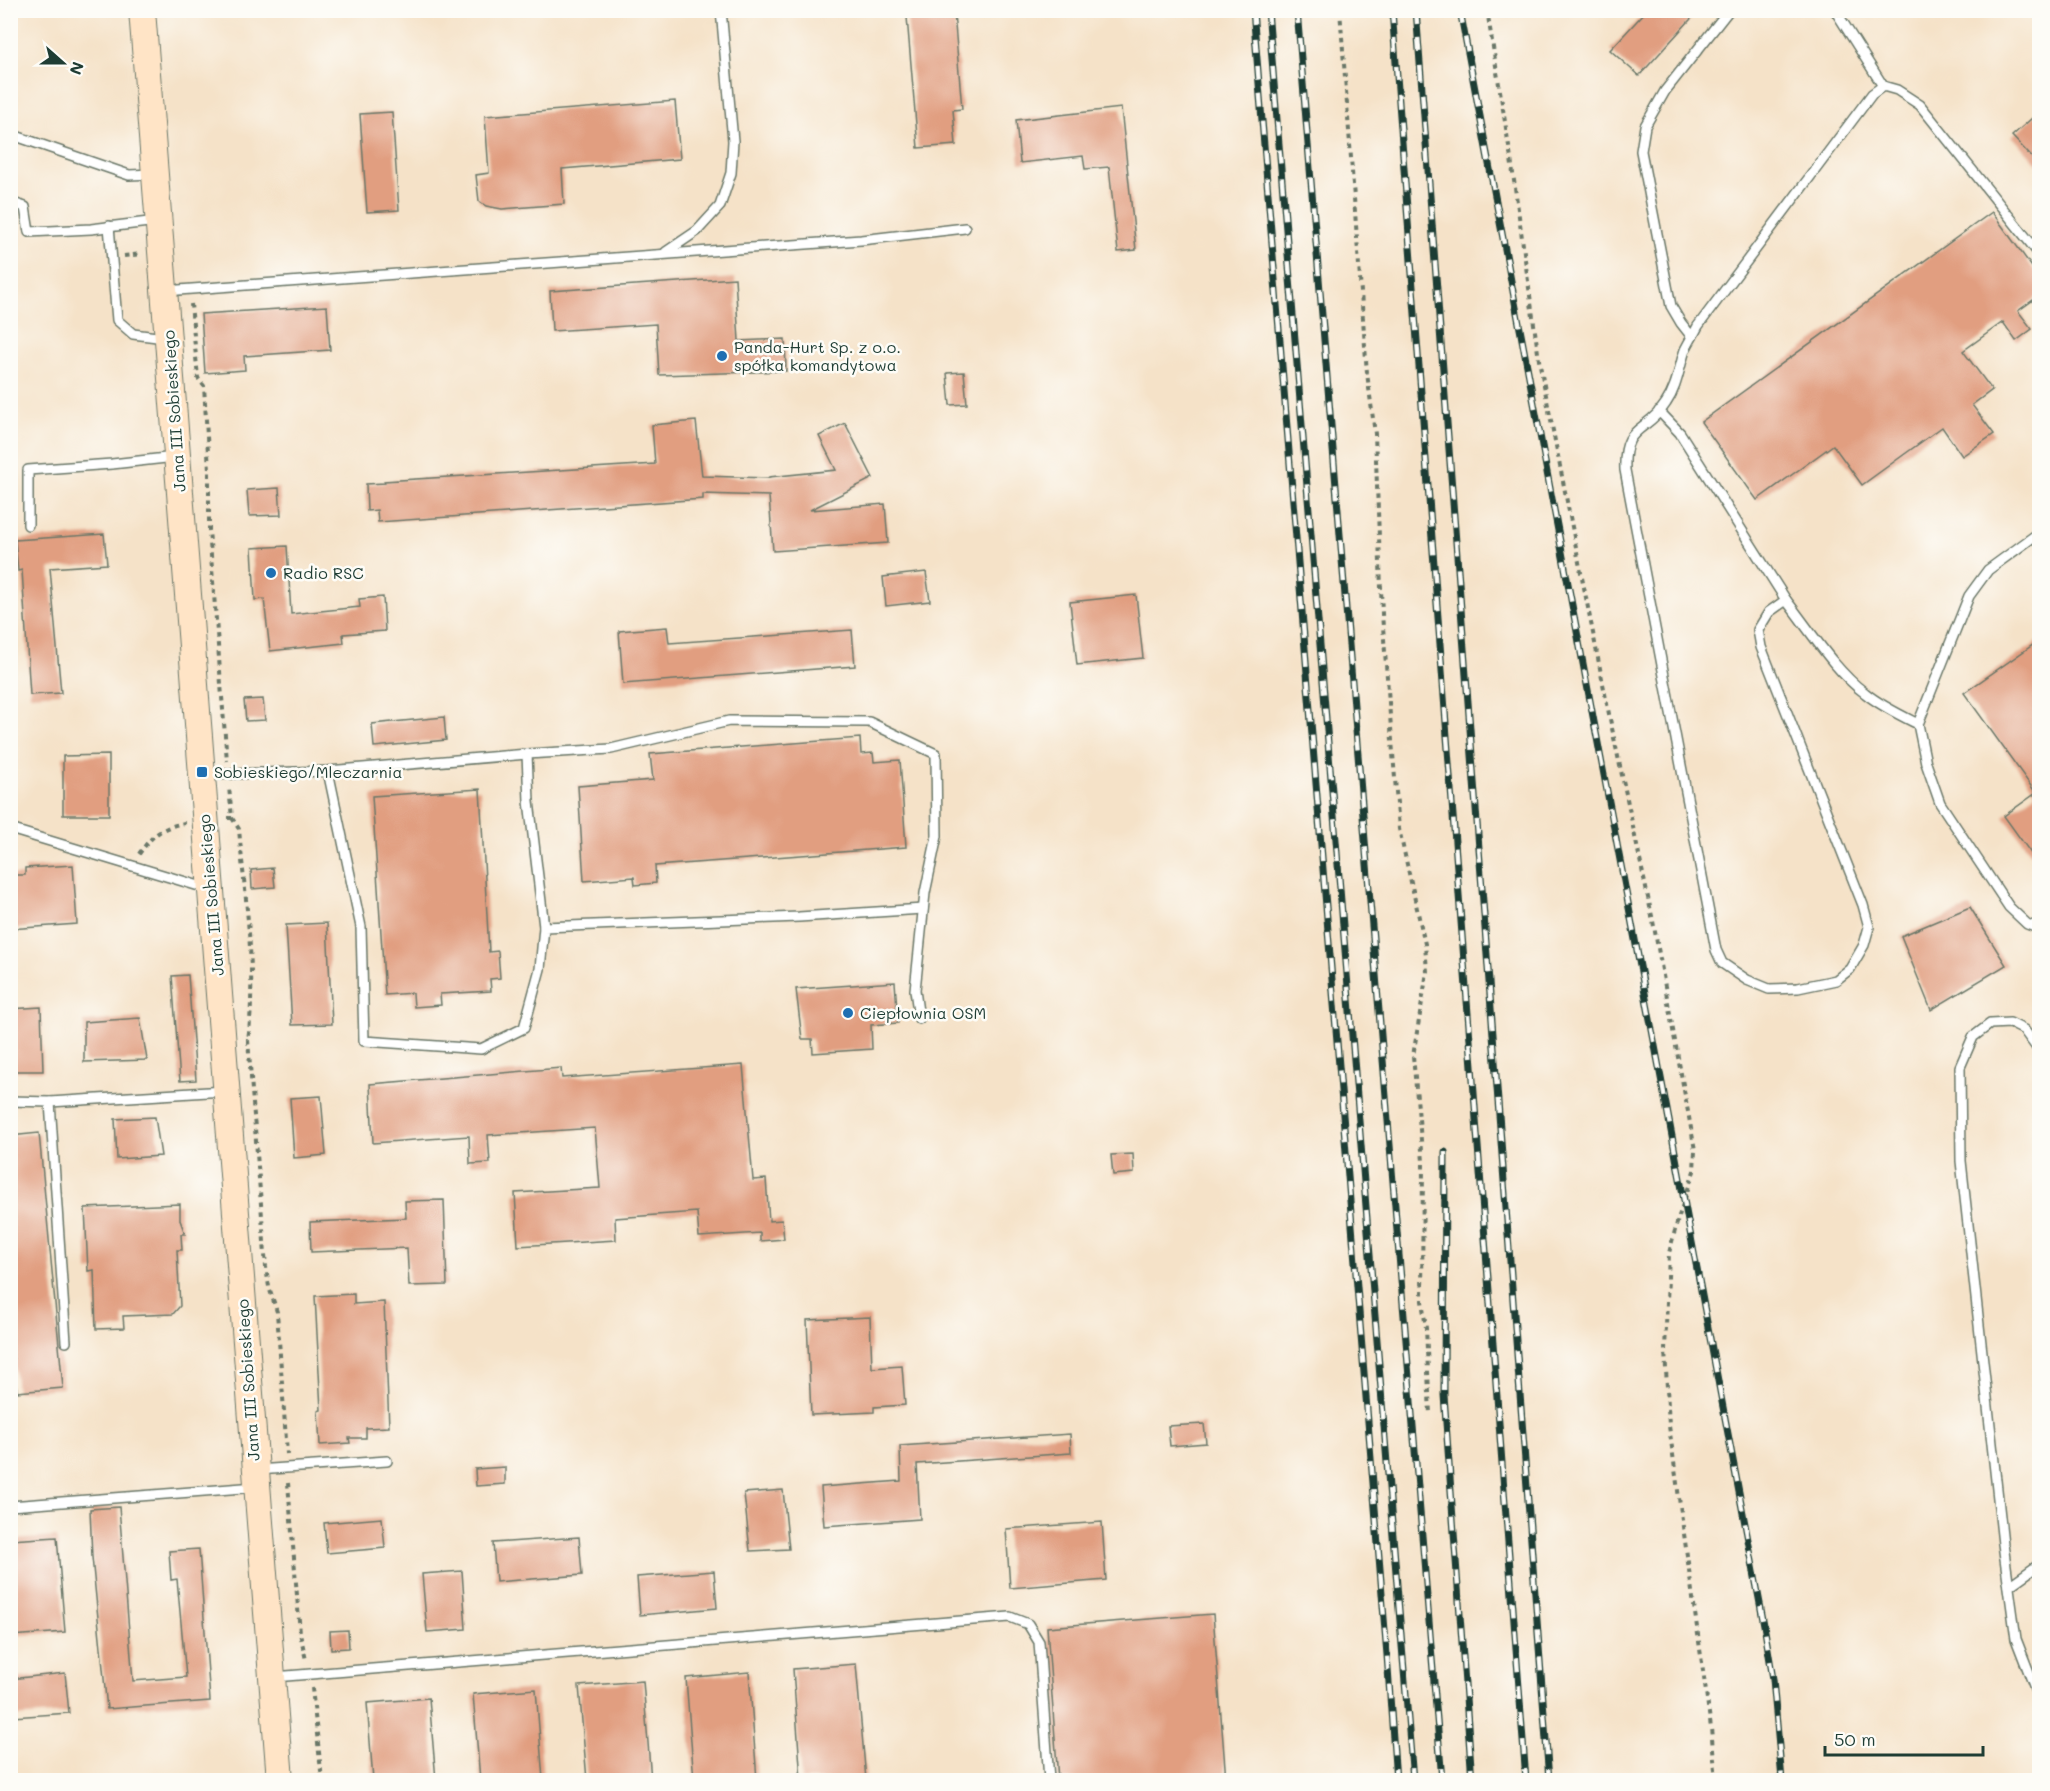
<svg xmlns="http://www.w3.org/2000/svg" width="2050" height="1791" font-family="Mali,sans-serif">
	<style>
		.building { fill: #e19e80 }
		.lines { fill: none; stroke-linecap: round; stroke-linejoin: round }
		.service-casing { stroke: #6a7768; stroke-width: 12 }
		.secondary-casing { stroke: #6a7768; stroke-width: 28 }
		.path { stroke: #6a7768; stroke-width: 4; stroke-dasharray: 4.5 4.5; stroke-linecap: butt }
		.service { stroke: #fff; stroke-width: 9 }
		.secondary { stroke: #ffe4c6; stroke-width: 26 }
		.rail-casing { stroke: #1f3d34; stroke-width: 7 }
		.rail { stroke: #fdfcf7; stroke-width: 4.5; stroke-dasharray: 14; stroke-linecap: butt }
		.poi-dot { fill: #1f6fb2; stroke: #fdfcf7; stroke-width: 2 }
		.labels { text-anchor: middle; stroke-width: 5; stroke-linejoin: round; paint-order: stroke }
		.poi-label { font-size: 16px; fill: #1f3d34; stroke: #fdfcf7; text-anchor: start }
		.street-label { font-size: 16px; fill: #1f3d34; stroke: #fdfcf7 }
	</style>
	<rect width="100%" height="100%" fill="#fdfcf7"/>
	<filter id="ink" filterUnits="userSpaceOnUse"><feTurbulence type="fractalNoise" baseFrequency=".0167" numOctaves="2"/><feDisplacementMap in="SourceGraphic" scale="12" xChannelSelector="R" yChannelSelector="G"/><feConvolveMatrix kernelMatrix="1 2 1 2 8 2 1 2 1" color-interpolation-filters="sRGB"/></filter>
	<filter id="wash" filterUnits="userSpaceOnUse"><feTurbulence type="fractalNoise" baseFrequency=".008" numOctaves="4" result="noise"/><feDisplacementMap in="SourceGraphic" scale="24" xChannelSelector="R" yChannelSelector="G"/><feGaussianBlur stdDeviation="1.35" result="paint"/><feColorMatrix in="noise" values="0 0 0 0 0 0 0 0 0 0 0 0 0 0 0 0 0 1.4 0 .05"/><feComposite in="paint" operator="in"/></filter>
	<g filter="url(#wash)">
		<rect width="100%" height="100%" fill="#f5e2c8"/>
		<g id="blocks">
			<g class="building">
				<polygon points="1647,10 1699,10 1639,76 1610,50"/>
				<polygon points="954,13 962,109 953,110 956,145 918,148 907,17"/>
				<polygon points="675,101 680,159 562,169 564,204 502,209 486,206 479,201 476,175 489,173 485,116"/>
				<polygon points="1121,108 1136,250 1118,252 1109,167 1085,169 1083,156 1020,163 1016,120"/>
				<polygon points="2040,111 2040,166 2012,136"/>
				<polygon points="392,112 399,210 367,212 360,114"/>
				<polygon points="1992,212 2040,278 2040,295 2018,311 2032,329 2016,341 2003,322 1963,351 1992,390 1972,405 1994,434 1962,456 1942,427 1862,485 1833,445 1757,500 1701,422"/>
				<polygon points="735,278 739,341 785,339 786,371 659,375 656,324 552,331 550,291"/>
				<polygon points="327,306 330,350 244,356 245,370 205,373 201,314"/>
				<polygon points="964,372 967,404 950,405 947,373"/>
				<polygon points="696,421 702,476 769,478 769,477 836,470 819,436 845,423 873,478 810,510 885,504 888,543 773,551 769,496 703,494 703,499 378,522 377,510 367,511 366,484 385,483 384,481 655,464 652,425"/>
				<polygon points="279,488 281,515 249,516 247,490"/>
				<polygon points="104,534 107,564 50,568 61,693 30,695 22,570 18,571 15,540"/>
				<polygon points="287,546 291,614 360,607 359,599 383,597 385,631 343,634 344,643 270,651 264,599 255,600 252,548"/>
				<polygon points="926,572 930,601 886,606 883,577"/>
				<polygon points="1136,595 1143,658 1077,665 1070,602"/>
				<polygon points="667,627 669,643 852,630 855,666 623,684 619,631"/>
				<polygon points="2040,640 2040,866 2004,816 2036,793 1964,693"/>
				<polygon points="263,699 265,720 246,721 244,700"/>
				<polygon points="444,717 446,740 374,747 372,724"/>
				<polygon points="860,738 861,754 873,753 874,762 900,760 906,847 655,866 656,883 635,885 634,877 584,881 578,786 653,780 650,754"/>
				<polygon points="109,755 109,815 63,815 63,756"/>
				<polygon points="480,789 489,952 498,951 500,978 490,979 491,991 440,994 441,1005 414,1007 413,993 385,995 372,796"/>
				<polygon points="73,865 77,924 10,929 10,875 25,875 25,868"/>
				<polygon points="273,868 275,887 252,889 251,870"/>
				<polygon points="1970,907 2006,965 1931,1010 1901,936"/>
				<polygon points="327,923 332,1024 292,1025 286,925"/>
				<polygon points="188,975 196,1080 180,1081 172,976"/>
				<polygon points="895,982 898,1023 871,1025 872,1049 813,1053 812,1039 802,1039 796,989"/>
				<polygon points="41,1007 43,1071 10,1071 10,1009"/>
				<polygon points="140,1018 147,1060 84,1062 84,1022"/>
				<polygon points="743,1065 753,1180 766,1179 769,1221 782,1220 784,1239 760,1241 760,1233 699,1237 697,1212 615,1218 616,1240 518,1246 515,1193 600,1188 595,1128 488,1135 490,1163 470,1164 469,1136 373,1143 370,1084 561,1068 562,1078"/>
				<polygon points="321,1096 326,1155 294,1158 290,1098"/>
				<polygon points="155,1117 161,1156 117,1159 115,1119"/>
				<polygon points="39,1133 63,1388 17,1392 10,1327 10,1136"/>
				<polygon points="1133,1154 1134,1173 1113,1175 1111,1155"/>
				<polygon points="444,1200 447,1285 409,1286 407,1248 311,1252 310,1222 406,1218 405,1201"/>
				<polygon points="180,1204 180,1220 185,1234 181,1234 182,1250 177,1250 180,1306 173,1314 123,1316 124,1328 96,1329 94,1270 88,1271 85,1208"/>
				<polygon points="354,1294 354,1304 384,1302 389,1427 366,1428 366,1438 349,1438 350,1443 320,1445 318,1411 321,1410 315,1296"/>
				<polygon points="870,1317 872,1368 902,1366 905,1405 874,1407 874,1412 811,1415 807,1320"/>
				<polygon points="1204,1424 1206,1443 1170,1446 1168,1426"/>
				<polygon points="1070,1434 1071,1453 917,1464 920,1519 824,1526 821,1487 901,1481 900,1446"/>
				<polygon points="505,1467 505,1484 476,1486 475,1469"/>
				<polygon points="783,1490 789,1549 750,1551 744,1493"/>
				<polygon points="119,1507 133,1681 186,1677 177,1579 171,1580 169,1551 199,1549 210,1701 107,1709 92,1557 90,1509"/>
				<polygon points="382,1518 385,1548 327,1553 324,1523"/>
				<polygon points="1102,1522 1106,1580 1010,1588 1006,1529"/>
				<polygon points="57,1537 65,1632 10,1636 10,1540"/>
				<polygon points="579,1537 582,1575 496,1582 493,1543"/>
				<polygon points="462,1571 466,1629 427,1632 422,1574"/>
				<polygon points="714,1571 717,1608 640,1615 637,1577"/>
				<polygon points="1213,1614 1226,1780 1058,1780 1047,1627"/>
				<polygon points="348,1630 349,1648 331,1649 330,1631"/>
				<polygon points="856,1664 866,1780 801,1780 793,1669"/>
				<polygon points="749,1672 757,1780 694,1780 686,1678"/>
				<polygon points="65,1673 69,1713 13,1717 10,1679"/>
				<polygon points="643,1681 651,1780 587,1780 579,1686"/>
				<polygon points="536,1689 543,1780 480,1780 473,1694"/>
				<polygon points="429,1698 436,1780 373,1780 367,1703"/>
			</g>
		</g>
	</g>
	<g filter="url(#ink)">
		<use href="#blocks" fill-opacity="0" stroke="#6a7768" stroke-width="1.5"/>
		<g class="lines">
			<defs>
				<g id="service">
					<polyline points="1835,10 1883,86"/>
					<polyline points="10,134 129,175 154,174"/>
					<polyline points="10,202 25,207 29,232 91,229 157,221"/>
					<polyline points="109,226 117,320 133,334 165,338"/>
					<polyline points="666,252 697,231 720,206 731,173 733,141 721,10"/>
					<polyline points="165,291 861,240 965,228"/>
					<polyline points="1692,337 1681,323 1671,306 1641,151 1645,126 1665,91 1729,10"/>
					<path d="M1659 411 1680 433 1786 600 1769 612 1758 630 1761 647 1863 905 1869 927 1864 945 1850 969 1836 980 1798 988 1769 989 1747 980 1722 963 1716 950 1625 470C1623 423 1646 434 1666 403 1677 387 1679 368 1685 350 1689 342 1694 334 1698 326L1872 94 1883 86 1897 90 1920 105 2040 255"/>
					<polyline points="28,525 28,470 112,464 175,457"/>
					<polyline points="2040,532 1988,570 1969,596 1918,724 1926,763 1940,803 2009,907 2027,924 2040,929"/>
					<path d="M1786 600C1809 629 1835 671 1865 693 1881 706 1900 715 1918 724"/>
					<polyline points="527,754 529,801 544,927"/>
					<polyline points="328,771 361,927 364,1041 481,1049 524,1028 540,969 544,927 799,917 923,909"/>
					<polyline points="204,775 328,771 527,754 611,749 729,721 869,722 936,754 937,836 925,893 915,990 919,1019"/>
					<polyline points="10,829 209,889"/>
					<polyline points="2040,1052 2024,1030 2010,1023 1990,1024 1973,1037 1960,1067 1961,1161 2003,1544 2016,1639 2040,1701"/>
					<polyline points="10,1101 50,1102 224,1091"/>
					<polyline points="50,1102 66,1342"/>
					<polyline points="257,1470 387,1461"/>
					<polyline points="10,1506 256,1487"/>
					<polyline points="2009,1586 2040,1564"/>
					<polyline points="274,1677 1010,1617 1028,1624 1039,1642 1049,1780"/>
				</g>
				<path id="secondary" d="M142 10C189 600 234 1191 280 1780"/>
			</defs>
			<use href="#service" class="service-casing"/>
			<use href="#secondary" class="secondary-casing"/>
			<g class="path">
				<polyline points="1340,10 1367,373 1375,434 1382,614 1399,829 1425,944 1427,972 1413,1056 1423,1161 1422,1301 1426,1328 1430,1415"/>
				<polyline points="1487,10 1511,159 1539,360 1610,719 1653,921 1695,1150 1694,1171 1678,1219 1669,1253 1665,1350 1669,1426 1711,1728 1716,1780"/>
				<polyline points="124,256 141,254"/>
				<polyline points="191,304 198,378 204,386 209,470 209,530 227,761"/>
				<polyline points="228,818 232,818 229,787"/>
				<path d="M232 818 239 829C245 899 257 971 248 1040H246"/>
				<path d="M139 854C152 835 162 827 185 823"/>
				<polyline points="248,1040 266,1267 269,1287 277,1312 287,1454"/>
				<polyline points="288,1483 300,1633 306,1660"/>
				<polyline points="312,1688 322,1780"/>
			</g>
			<use href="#service" class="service"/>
			<use href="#secondary" class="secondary"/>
			<defs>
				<g id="rail">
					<polyline points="1253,10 1387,1655 1396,1780"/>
					<polyline points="1268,10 1413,1780"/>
					<polyline points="1297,10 1442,1780"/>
					<polyline points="1392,10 1526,1780"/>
					<polyline points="1416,10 1549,1780"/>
					<polyline points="1460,10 1764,1625 1773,1679 1782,1780"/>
					<polyline points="1445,1152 1444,1395 1472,1780"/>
				</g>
			</defs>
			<use href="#rail" class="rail-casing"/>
			<use href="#rail" class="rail"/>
		</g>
	</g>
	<g class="poi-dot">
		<circle cx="722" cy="356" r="6"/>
		<circle cx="271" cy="573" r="6"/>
		<rect x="196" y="766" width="12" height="12" rx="3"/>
		<circle cx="848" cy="1013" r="6"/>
	</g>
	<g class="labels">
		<g class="poi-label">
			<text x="734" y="353">Panda-Hurt Sp. z o.o.<tspan x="734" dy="18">spółka komandytowa</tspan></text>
			<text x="283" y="579">Radio RSC</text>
			<text x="214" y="778">Sobieskiego/Mleczarnia</text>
			<text x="860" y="1019">Ciepłownia OSM</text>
		</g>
		<g class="street-label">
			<text transform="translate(174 411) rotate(-94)" y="6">Jana III Sobieskiego</text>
			<text transform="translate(211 895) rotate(-95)" y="6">Jana III Sobieskiego</text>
			<text transform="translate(248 1380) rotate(-94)" y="6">Jana III Sobieskiego</text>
		</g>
	</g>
	<rect width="2050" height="1791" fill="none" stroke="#fdfcf7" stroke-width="36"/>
	<g transform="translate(63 63) rotate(111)" stroke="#fdfcf7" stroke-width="4.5" paint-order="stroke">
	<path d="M0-4.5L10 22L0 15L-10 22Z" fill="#1f3d34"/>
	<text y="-9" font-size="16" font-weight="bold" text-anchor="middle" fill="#1f3d34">N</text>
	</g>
	<path d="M1825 1746v9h158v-9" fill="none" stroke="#1f3d34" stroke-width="3"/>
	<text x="1834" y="1746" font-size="18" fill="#1f3d34" stroke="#fdfcf7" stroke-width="4.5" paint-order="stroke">50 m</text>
</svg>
